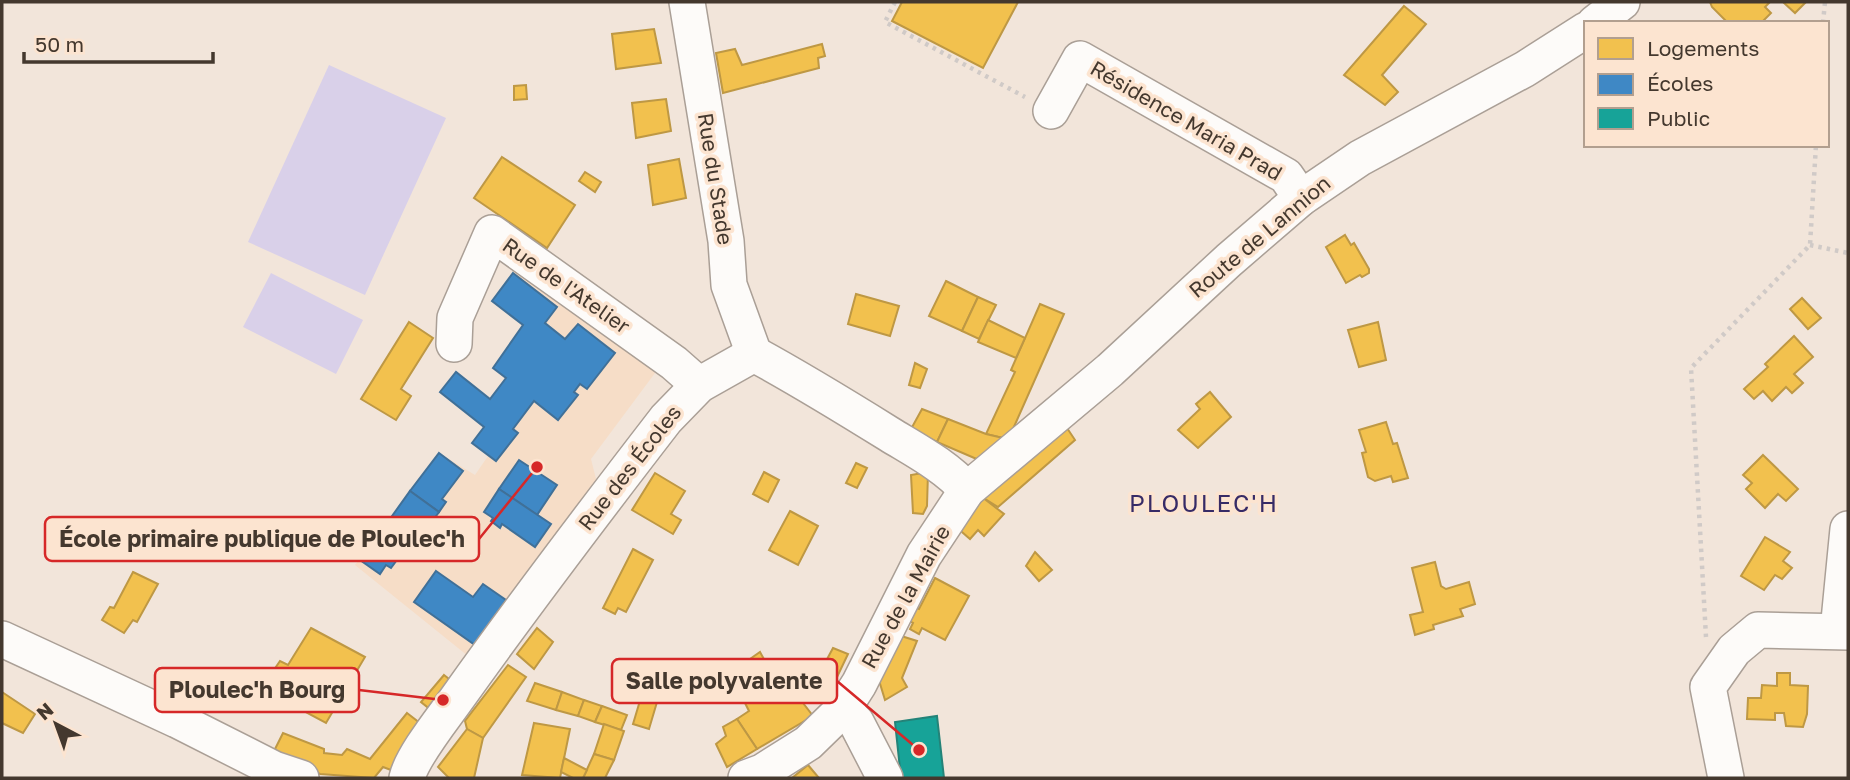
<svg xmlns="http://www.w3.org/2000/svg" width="1850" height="780" font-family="'Golos Text',sans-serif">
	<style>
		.built { fill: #f6ddc7 }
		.green { fill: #d9d0e9 }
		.homes { fill: #f2c14e; stroke: #be9844; stroke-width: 2 }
		.schools { fill: #3f88c5; stroke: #407098; stroke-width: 2 }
		.public { fill: #17a398; stroke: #248378; stroke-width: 2 }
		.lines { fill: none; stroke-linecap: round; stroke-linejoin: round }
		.minor-casing { stroke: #aa9f96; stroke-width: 38 }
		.path { stroke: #d0cac7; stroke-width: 4.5; stroke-dasharray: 3.5 5; stroke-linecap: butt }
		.minor { stroke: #fdfbf9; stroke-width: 35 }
		.labels { text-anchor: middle; stroke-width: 7; stroke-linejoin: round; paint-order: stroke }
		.street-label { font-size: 21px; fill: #44382e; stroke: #fce4d0 }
		.quarter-label { font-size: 24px; letter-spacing: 2px; fill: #372b66; stroke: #fce4d0 }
		.leader { fill: none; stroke: #d62828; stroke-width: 2.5 }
		.callout-dot { fill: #d62828; stroke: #fce4d0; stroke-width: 2.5 }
		.callout { fill: #fce4d0; stroke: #d62828; stroke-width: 2.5 }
		.callout-label { font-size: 23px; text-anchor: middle; font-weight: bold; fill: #44382e }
	</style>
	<rect width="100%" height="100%" fill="#f2e5da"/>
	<polygon class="built" points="515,265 658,369 591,459 597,483 468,656 355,565 439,453 475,475 488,456 472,443 484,427 440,392 456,372 490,399 505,379 493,368 523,325 492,301 513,274"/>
	<g class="green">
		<polygon points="329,65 446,118 365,295 248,242"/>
		<polygon points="271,273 363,320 336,374 243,327"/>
	</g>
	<g class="homes">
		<polygon points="902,2 1018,2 983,68 892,21"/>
		<polygon points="1710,2 1770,2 1765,7 1771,13 1761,23 1728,23 1712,7"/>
		<polygon points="1783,2 1806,2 1795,13"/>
		<polygon points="1404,6 1426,24 1382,75 1398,92 1385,105 1344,75"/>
		<polygon points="654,29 661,63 616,69 612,34"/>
		<polygon points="822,44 825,56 818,58 819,68 723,93 716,53 735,49 742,65"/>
		<polygon points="526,85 527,99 514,100 514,86"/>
		<polygon points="666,99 671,131 636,138 632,103"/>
		<polygon points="502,157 575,205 547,248 474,198"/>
		<polygon points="679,159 686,198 653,205 648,165"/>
		<polygon points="585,172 601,182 595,192 579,181"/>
		<polygon points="1345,235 1351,245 1354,243 1369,269 1369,273 1362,277 1360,275 1346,283 1326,247"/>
		<polygon points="946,281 978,297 962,331 929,316"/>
		<polygon points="856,294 899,306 890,336 848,324"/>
		<polygon points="978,297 996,305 979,339 962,331"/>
		<polygon points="1802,298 1821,318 1808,329 1790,309"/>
		<polygon points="1040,304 1064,314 1013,429 1003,438 986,434 1015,372 1011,370"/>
		<polygon points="988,320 1025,338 1016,358 978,342"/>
		<polygon points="409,322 433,338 401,389 411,396 396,420 361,399"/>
		<polygon points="1378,322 1386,360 1359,367 1348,330"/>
		<polygon points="1794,336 1813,357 1794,374 1803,383 1792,393 1786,387 1772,401 1763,391 1754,399 1744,389 1768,367 1765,364"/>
		<polygon points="915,363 927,369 920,388 909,385"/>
		<polygon points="1210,392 1231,417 1198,448 1178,430 1200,409 1196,404"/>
		<polygon points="922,409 948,419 937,442 911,429"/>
		<polygon points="948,419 986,434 1003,438 979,460 937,442"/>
		<polygon points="1386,422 1393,444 1397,443 1408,478 1393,482 1391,476 1375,481 1368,477 1362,453 1366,452 1359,430"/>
		<polygon points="1065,425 1075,440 998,507 982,497"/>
		<polygon points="1763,455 1798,489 1786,501 1778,494 1765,508 1746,489 1752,483 1743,475"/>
		<polygon points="856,463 867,468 857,488 846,483"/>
		<polygon points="764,472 779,480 768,502 753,494"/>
		<polygon points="928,472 927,506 923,514 913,513 911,475"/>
		<polygon points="655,473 685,491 671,514 681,520 673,534 632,510"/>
		<polygon points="982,497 1004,514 984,536 978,530 970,539 955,526"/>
		<polygon points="790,511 818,526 798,565 769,550"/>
		<polygon points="1765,537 1790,552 1783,561 1792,568 1782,579 1775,575 1764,590 1741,576"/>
		<polygon points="633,549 653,560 626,612 618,608 615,614 603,608"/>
		<polygon points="1035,552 1052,570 1039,581 1026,566"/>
		<polygon points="1435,562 1441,586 1446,589 1469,582 1475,604 1460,609 1463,616 1433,625 1434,629 1415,635 1410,615 1423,612 1412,568"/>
		<polygon points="133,572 158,584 137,622 133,620 124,633 102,620 110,607 114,608"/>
		<polygon points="935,578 969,596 945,640 922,628 919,634 910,629 913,623 906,619 913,606 919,609"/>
		<polygon points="311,628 365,657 326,723 272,694 277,683 269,677 280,661 288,665"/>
		<polygon points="537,628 553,642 534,669 517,654"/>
		<polygon points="898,635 917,641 902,678 907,687 885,700 878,677"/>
		<polygon points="833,648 848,654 829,694 812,687"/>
		<polygon points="760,652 777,683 786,681 813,716 757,749 737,719 749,711 730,673"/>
		<polygon points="508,665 526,677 483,738 467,729 465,721"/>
		<polygon points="1777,673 1790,673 1790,685 1808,686 1807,714 1803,727 1786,726 1784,713 1775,713 1775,720 1747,719 1748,698 1761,698 1762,685 1777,686"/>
		<polygon points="444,675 454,683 431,710 421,702"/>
		<polygon points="535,683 562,692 556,710 527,701"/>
		<polygon points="2,692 35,714 23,733 2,723"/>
		<polygon points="562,692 584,700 578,716 556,710"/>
		<polygon points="642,694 657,702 649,729 633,724"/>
		<polygon points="584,700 602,706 595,722 578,716"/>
		<polygon points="602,706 627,715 621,730 595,722"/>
		<polygon points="407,713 425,727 391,770 383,767 374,778 320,774 273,753 283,733 324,749 324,753 342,755 347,749 370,759"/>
		<polygon points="737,719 757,749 727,767 716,744 726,736 723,727"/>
		<polygon points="534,723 570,729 560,778 522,775"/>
		<polygon points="604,724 624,731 614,760 594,754"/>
		<polygon points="467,729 483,738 474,778 449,778 438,767"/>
		<polygon points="594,754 614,760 605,778 583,778"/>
		<polygon points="564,758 587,770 583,778 573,778 561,772"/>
		<polygon points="808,765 819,778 792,778"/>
	</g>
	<g class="schools">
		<polygon points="513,273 557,307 545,323 565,339 578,324 615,353 587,389 580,384 574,392 578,395 558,420 534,401 513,429 518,433 496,461 472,443 484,427 440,392 456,372 490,399 506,378 493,368 523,325 492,301"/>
		<polygon points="439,453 463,471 442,499 446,502 439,512 410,491"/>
		<polygon points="519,460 557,485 537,515 499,489"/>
		<polygon points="499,489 551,524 535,547 502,524 500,528 491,521 493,518 484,512"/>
		<polygon points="410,491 439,512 415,545 387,523"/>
		<polygon points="387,523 411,541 391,568 386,565 380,574 360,560"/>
		<polygon points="436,571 473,597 483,584 506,600 475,645 414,602"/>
	</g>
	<polygon class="public" points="937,716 944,778 901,778 895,722"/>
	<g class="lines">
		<defs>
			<g id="minor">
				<polyline points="687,2 726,241 729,285 754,354"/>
				<polyline points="1595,23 1622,2"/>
				<polyline points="1051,111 1080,59 1286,176 1301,198"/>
				<polyline points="454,344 455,318 492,233 674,363 699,385"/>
				<path d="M754 354C800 379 844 406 889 434 915 450 946 466 967 490"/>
				<polyline points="1838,631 1848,529"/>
				<polyline points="2,639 177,720 274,769 301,778"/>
				<polyline points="843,709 856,722 885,778"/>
				<path d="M407 778C412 756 444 717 458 697 525 603 595 511 666 419L699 385 754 354"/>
				<polyline points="746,778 762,772 808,743 843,709 859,684 924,555 967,490 1110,370 1229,260 1301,198 1360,158 1525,69 1586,30"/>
				<polyline points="1726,778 1708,687 1734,650 1758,630 1848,632"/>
			</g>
		</defs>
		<use href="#minor" class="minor-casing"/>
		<g class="path">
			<polyline points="895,2 885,22 1025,97"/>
			<polyline points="1823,23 1825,2"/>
			<polyline points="1810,245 1848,253"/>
			<polyline points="1706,637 1691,368 1810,245 1816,145"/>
		</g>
		<use href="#minor" class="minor"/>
	</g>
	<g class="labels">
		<g class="street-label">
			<text transform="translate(1186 121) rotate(30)" y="7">Résidence Maria Prad</text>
			<text transform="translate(715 179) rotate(81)" y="7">Rue du Stade</text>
			<text transform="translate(1260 237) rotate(-40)" y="7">Route de Lannion</text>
			<text transform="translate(566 286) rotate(35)" y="7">Rue de l'Atelier</text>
			<text transform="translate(630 468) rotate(-52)" y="7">Rue des Écoles</text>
			<text transform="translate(906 597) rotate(-61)" y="7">Rue de la Mairie</text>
		</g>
		<g class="quarter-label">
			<text x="1204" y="512">PLOULEC'H</text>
		</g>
	</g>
	<path class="leader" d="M537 467L479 539M919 750L837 681M443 700L359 690"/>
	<g class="callout-dot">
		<circle cx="537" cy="467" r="7"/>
		<circle cx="919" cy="750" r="7"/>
		<circle cx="443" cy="700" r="7"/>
	</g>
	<g class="callout">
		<rect x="45" y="517" width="434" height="44" rx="7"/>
		<rect x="612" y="659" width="225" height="44" rx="7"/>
		<rect x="155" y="668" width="204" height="44" rx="7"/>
	</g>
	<g class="callout-label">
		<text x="262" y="547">École primaire publique de Ploulec'h</text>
		<text x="724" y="689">Salle polyvalente</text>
		<text x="257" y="698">Ploulec'h Bourg</text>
	</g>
	<rect width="1850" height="780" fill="none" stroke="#44382e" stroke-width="7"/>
	<rect x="1584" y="21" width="245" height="126" fill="#fce4d0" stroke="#b29f8f" stroke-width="2"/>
	<rect x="1598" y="38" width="35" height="21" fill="#f2c14e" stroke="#b29f8f" stroke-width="2"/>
	<text x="1647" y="56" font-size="21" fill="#44382e">Logements</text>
	<rect x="1598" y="74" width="35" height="21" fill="#3f88c5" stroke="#b29f8f" stroke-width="2"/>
	<text x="1647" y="91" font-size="21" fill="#44382e">Écoles</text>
	<rect x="1598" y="108" width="35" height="21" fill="#17a398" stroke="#b29f8f" stroke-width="2"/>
	<text x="1647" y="126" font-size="21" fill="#44382e">Public</text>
	<g transform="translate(56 724) rotate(319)" stroke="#fce4d0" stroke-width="5" paint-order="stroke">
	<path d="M0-5L12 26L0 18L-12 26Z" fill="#44382e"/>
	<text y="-10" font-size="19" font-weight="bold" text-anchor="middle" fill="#44382e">N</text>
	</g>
	<path d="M24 52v10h189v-10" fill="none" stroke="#44382e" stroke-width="3.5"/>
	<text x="35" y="52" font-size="21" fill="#44382e" stroke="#fce4d0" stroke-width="5" paint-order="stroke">50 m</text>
</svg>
